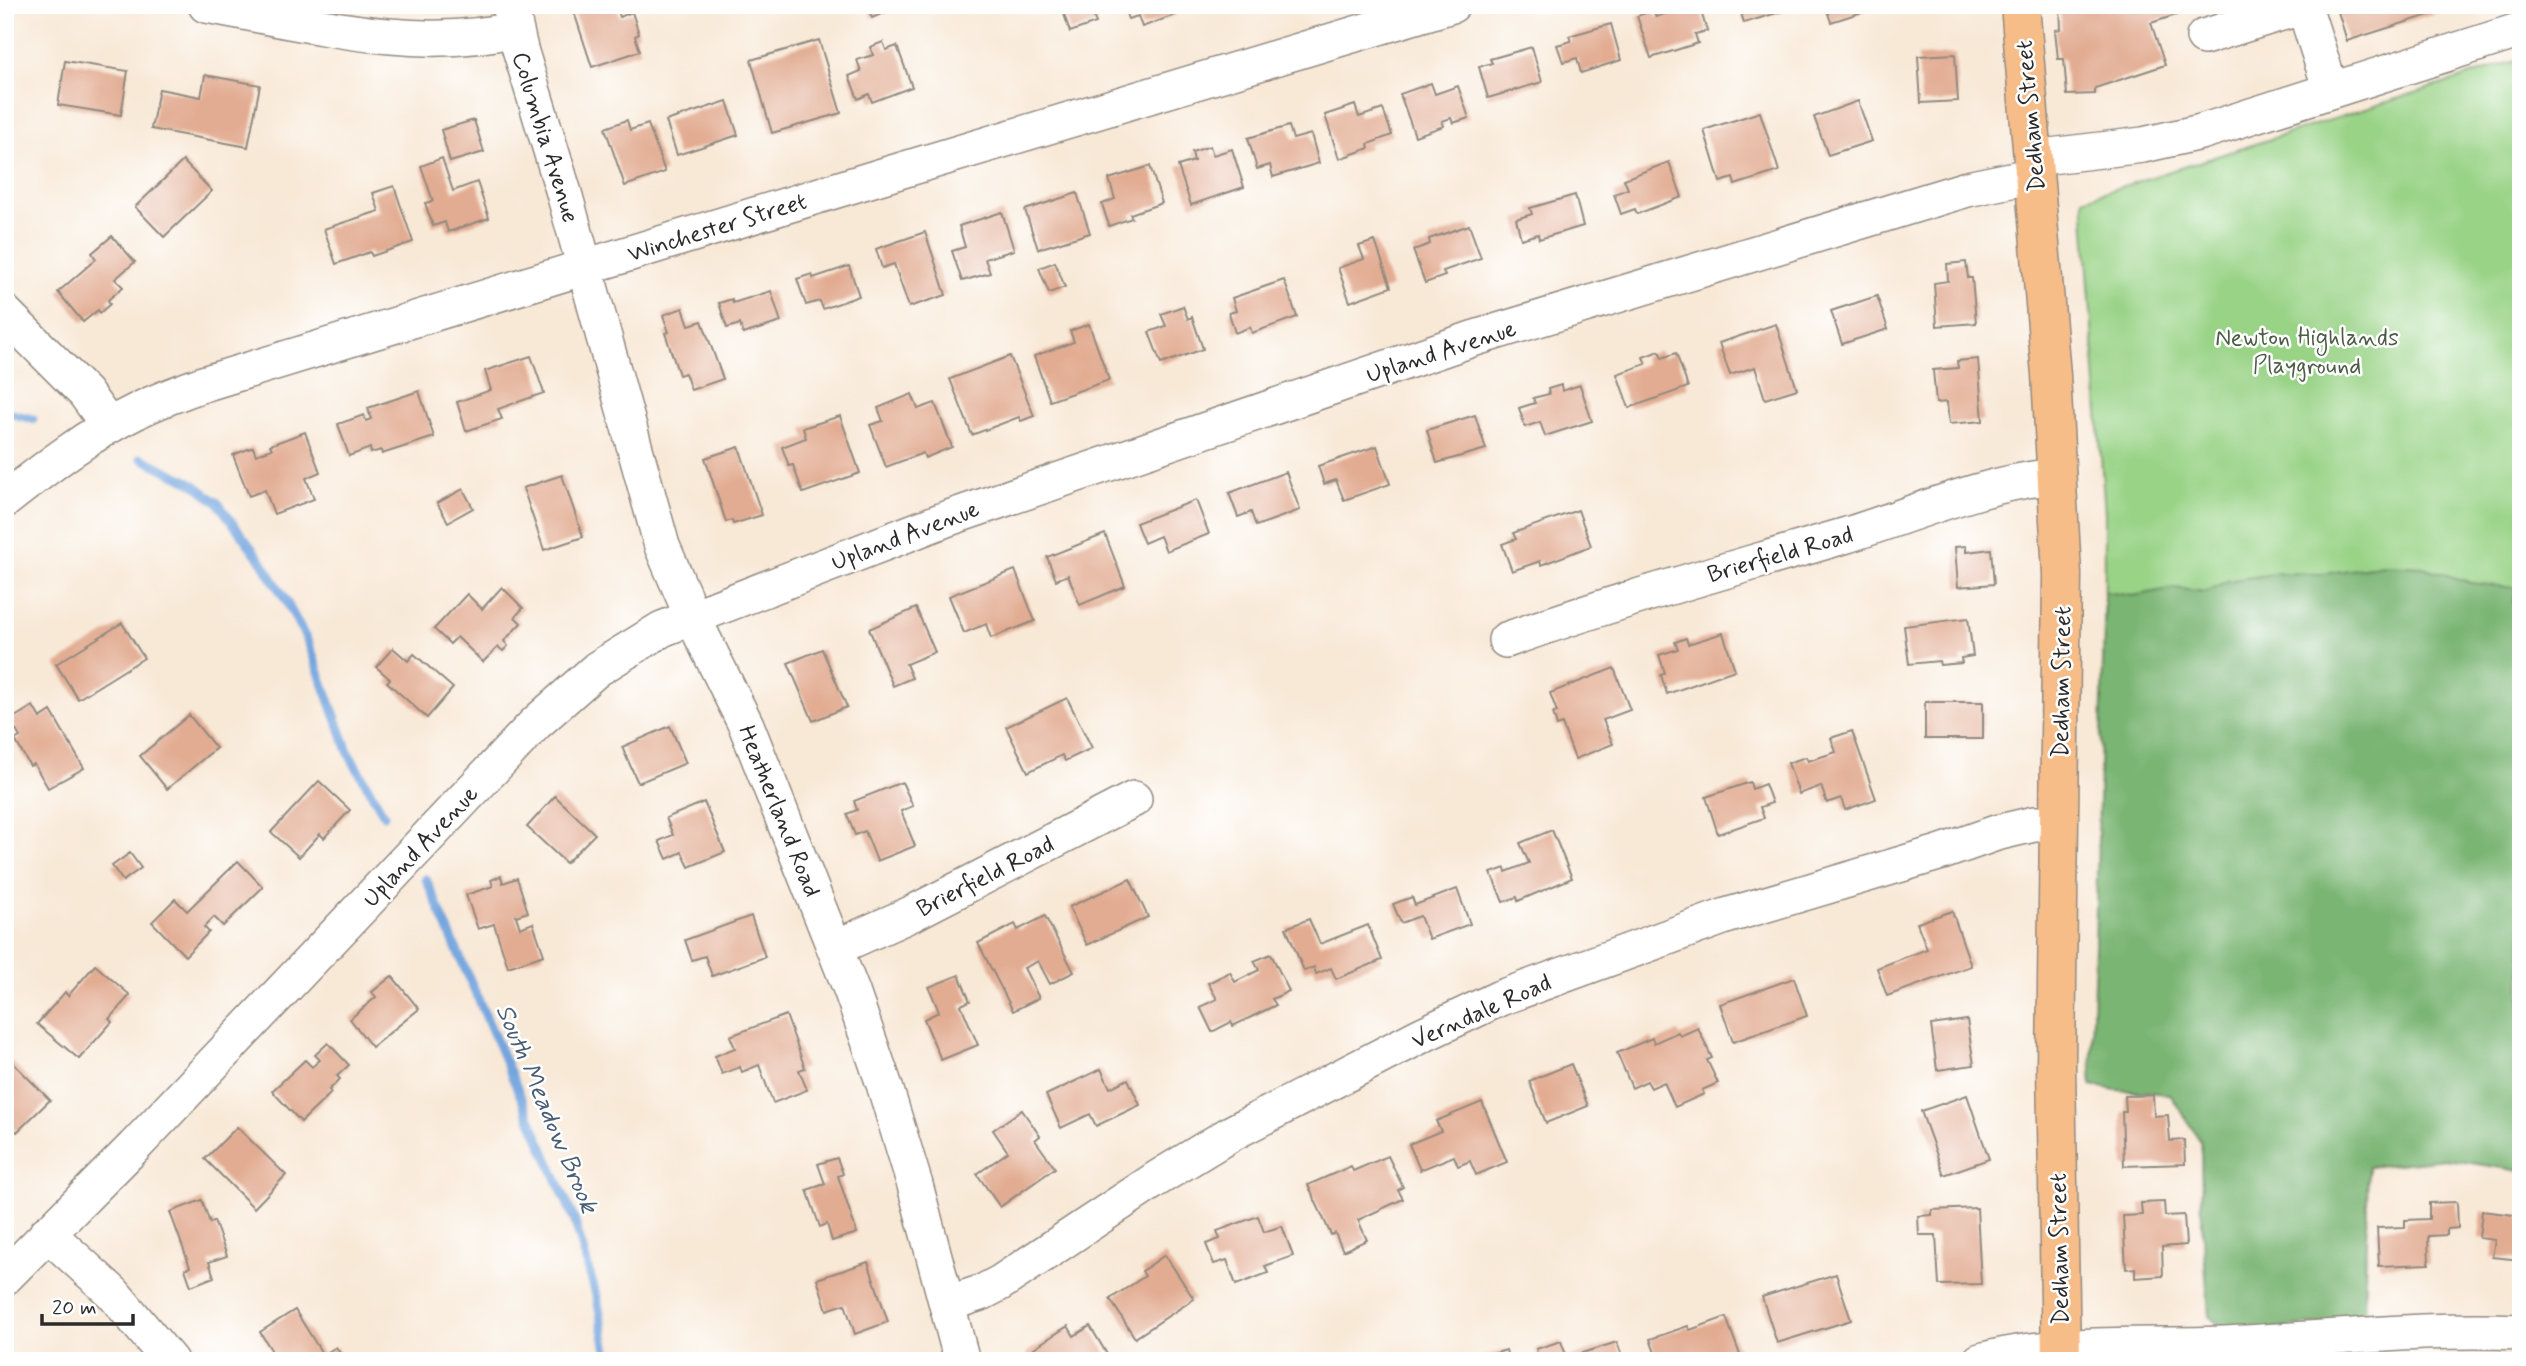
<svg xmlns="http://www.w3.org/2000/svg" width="2526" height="1366" font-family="Mynerve,sans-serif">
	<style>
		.green { fill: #99d386; stroke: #627f58; stroke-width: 2 }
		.forest { fill: #7ab573; stroke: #52704f; stroke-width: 2 }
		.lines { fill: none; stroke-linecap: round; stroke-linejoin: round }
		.stream { stroke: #73a5de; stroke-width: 9 }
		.building { fill: #e2ac92 }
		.minor-casing { stroke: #928a80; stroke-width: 38 }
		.major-casing { stroke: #928a80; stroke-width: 41 }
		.minor { stroke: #fff; stroke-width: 35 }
		.major { stroke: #f7bd88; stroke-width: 38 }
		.labels { text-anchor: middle; stroke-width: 5; stroke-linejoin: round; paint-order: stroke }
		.street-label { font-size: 24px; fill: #2b2b2b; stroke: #fff }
		.park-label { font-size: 24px; fill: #4c5d46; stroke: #fff }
		.water-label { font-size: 26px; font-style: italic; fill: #485c73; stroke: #fff }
	</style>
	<rect width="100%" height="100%" fill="#fff"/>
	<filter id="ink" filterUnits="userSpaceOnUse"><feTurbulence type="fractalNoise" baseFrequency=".0143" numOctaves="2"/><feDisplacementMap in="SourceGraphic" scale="14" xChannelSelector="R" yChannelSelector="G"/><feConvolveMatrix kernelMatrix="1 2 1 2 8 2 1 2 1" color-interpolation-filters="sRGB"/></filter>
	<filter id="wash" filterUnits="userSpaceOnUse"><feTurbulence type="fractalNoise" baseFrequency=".00686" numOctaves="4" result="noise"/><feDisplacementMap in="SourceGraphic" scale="28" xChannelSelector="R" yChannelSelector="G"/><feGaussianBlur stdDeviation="1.57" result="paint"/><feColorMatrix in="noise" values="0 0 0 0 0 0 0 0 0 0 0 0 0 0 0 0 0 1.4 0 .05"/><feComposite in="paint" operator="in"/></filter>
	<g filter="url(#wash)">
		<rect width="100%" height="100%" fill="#f8e8d6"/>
		<polygon class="green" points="2521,59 2521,1148 2103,1051 2105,514 2083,199"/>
		<polygon class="forest" points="2384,565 2423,567 2471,583 2517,588 2513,603 2521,603 2521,1171 2446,1159 2368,1167 2364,1318 2230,1335 2209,1316 2202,1224 2201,1142 2170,1094 2116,1090 2091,1085 2105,592 2133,596 2174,588 2206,592 2227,581 2280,573 2322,574"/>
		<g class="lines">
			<g class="stream">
				<polyline points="5,412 33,419"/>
				<polyline points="141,458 194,484 218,503 262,562 285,599 308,642 349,754 384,815"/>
				<polyline points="426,879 574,1219 597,1298 609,1361"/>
			</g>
		</g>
		<g id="blocks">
			<g class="building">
				<polygon points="585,5 616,5 620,17 632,12 639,34 635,36 640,51 592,67 573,9"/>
				<polygon points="867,5 886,5 889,11 872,18"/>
				<polygon points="1061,5 1089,5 1096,23 1070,32"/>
				<polygon points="1123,5 1175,5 1178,14 1142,27 1138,16 1128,19"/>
				<polygon points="1690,5 1699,5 1707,31 1695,34 1698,43 1651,58 1637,16 1653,10 1656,17"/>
				<polygon points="1724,5 1784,5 1786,10 1744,23 1740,9 1726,13"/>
				<polygon points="1825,5 1870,5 1872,9 1831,22"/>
				<polygon points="2060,5 2172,5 2176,15 2151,23 2165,65 2095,88 2095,94 2067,95 2064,59 2058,59 2055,30 2061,29"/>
				<polygon points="2336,5 2446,5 2448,9 2347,41"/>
				<polygon points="1611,24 1621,60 1581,73 1577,58 1563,62 1557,45 1571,41 1569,36"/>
				<polygon points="819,40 841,113 772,133 751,60"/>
				<polygon points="883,42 886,50 897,46 912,87 872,102 869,94 858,99 849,76 861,71 857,60 873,55 870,47"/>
				<polygon points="1532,47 1542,82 1488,98 1479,67 1492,63 1490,59"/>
				<polygon points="1955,54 1958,101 1921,103 1918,56"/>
				<polygon points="65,61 128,71 121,115 58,105"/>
				<polygon points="205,75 260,85 248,147 151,129 159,89 201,97"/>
				<polygon points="1431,83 1435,94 1458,86 1469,118 1453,123 1451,118 1442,121 1444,126 1415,136 1400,94"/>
				<polygon points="727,101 738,135 677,155 666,121"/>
				<polygon points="1858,101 1872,141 1828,155 1814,117"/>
				<polygon points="1355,105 1359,117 1383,109 1392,135 1368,144 1369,148 1339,159 1325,115"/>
				<polygon points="1760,112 1779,171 1735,185 1733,178 1720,182 1704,130"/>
				<polygon points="474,120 484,152 450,162 441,130"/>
				<polygon points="627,120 630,130 648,124 665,172 625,186 605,128"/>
				<polygon points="1289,126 1293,139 1311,134 1319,163 1273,177 1270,165 1257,169 1248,138"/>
				<polygon points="1210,146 1213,155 1232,149 1244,187 1191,205 1178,166 1194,161 1192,152"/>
				<polygon points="442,158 453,191 477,182 489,218 448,232 445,222 433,226 425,203 433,201 421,166"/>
				<polygon points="183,161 212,191 164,237 135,207"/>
				<polygon points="1669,162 1682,197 1637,214 1635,209 1621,214 1614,194 1628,189 1624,179"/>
				<polygon points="1150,166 1162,203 1130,214 1132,218 1109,226 1102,204 1115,199 1109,179"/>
				<polygon points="394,186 413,242 372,256 370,252 336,264 324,229 379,211 373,193"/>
				<polygon points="1077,193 1090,233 1038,249 1025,210"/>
				<polygon points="1575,195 1583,226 1539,239 1538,234 1521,239 1516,219 1532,214 1530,208"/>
				<polygon points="1002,212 1014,250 985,259 990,273 962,281 952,251 965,247 959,226"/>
				<polygon points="1469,225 1481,258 1443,271 1445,276 1425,283 1413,250 1430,244 1429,239"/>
				<polygon points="925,232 946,295 909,307 894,264 882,268 876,249"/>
				<polygon points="112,236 135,262 115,279 123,287 108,300 110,304 100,313 98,310 83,322 58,292 96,259 92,253"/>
				<polygon points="1375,241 1391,287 1350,302 1338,268 1364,259 1359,246"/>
				<polygon points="1055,262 1065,287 1049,293 1039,268"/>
				<polygon points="1966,262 1968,278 1972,278 1976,323 1937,326 1934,283 1948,281 1947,264"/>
				<polygon points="849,266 859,296 823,309 820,301 806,305 797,279 812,274 813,278"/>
				<polygon points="1284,280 1297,317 1252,333 1250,327 1235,333 1229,313 1236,311 1232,298"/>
				<polygon points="771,291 781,322 743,334 740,324 727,328 719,303 732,299 733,303"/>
				<polygon points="1877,296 1888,329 1842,344 1831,311"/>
				<polygon points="1183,306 1188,319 1192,317 1203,349 1161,364 1149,332 1166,326 1161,314"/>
				<polygon points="683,308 689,325 702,321 723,379 691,390 685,373 679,375 665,333 669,332 663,315"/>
				<polygon points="1089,324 1109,380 1050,401 1034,356 1074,342 1070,331"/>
				<polygon points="1776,324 1797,389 1765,399 1755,367 1730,375 1719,343"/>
				<polygon points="1659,351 1662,358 1676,353 1688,387 1629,408 1617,374 1646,364 1643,357"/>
				<polygon points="531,356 544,393 498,409 502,419 466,431 457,402 491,390 485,371"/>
				<polygon points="1010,356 1034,416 1021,421 1019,417 972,435 950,379"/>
				<polygon points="1978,359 1983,421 1949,424 1947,402 1936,403 1933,370 1958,368 1957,361"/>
				<polygon points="1561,385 1562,391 1580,385 1592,421 1545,436 1540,422 1525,427 1519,408 1535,403 1533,398 1549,394 1548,389"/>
				<polygon points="419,391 434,437 382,454 381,450 371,453 370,448 349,456 338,424 364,415 366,421 371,419 368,408"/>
				<polygon points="912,394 918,409 935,403 952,447 925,458 923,453 886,467 870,425 883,421 878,408"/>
				<polygon points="1475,415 1486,449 1437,463 1427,430"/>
				<polygon points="840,416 860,473 803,493 793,465 789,466 782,447 806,438 803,428"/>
				<polygon points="305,432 320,472 306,478 314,499 274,514 265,490 249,496 233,455 253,447 256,455 272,449 270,445"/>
				<polygon points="1377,446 1390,484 1344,500 1336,480 1324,484 1318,466"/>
				<polygon points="739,447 762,515 733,524 732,520 726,522 705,458"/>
				<polygon points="1286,472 1300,510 1256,526 1251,512 1238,517 1229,493"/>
				<polygon points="562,475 583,537 544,550 523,488"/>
				<polygon points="463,489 473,508 448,522 437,503"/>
				<polygon points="1196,500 1209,534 1166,551 1160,536 1144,543 1136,523"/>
				<polygon points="1578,510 1591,546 1541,565 1540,561 1512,571 1502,544 1516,539 1513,533"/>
				<polygon points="1105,534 1125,586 1080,605 1068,575 1056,580 1047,557"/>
				<polygon points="1966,546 1966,552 1991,549 1994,584 1958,587 1955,547"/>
				<polygon points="1015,570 1035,621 991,638 986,624 964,633 949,596"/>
				<polygon points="502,587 523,608 515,617 521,623 504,641 508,646 503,651 498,647 483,662 457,637 450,644 434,629 467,594 482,609"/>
				<polygon points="916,608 935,652 906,664 912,678 893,686 869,629"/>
				<polygon points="1968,618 1973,656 1961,658 1962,663 1940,665 1939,661 1909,664 1904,626"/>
				<polygon points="122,623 144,658 78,699 56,664"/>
				<polygon points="1723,633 1735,670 1667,694 1661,675 1665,673 1659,655 1678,649 1675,642 1686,638 1688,644"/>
				<polygon points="393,648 408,661 414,654 453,688 427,718 387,682 390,679 376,667"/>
				<polygon points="822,649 847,707 813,721 788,663"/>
				<polygon points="1614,668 1630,710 1603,720 1613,744 1575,759 1562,724 1557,726 1553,713 1557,712 1550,693"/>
				<polygon points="1067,698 1092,748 1065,761 1062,755 1028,772 1006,727"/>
				<rect x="1925" y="702" width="58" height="37"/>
				<polygon points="33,706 40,718 51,711 84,768 48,788 34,764 30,766 15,740 20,737 10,720"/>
				<polygon points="189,715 216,748 167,789 140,756"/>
				<polygon points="670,726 686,763 638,783 622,747"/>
				<polygon points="1852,731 1876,799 1845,810 1841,798 1827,803 1821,786 1799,794 1788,763 1806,757 1808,761 1836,752 1831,738"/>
				<polygon points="319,781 350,810 324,838 320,834 299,857 271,832"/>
				<polygon points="902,782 913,806 901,811 915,846 877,861 865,831 855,835 847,814 857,810 854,801"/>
				<polygon points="1750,782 1752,789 1765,784 1772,803 1760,807 1764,818 1718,834 1706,797"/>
				<polygon points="555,796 595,834 566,863 527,827"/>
				<polygon points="704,802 725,852 689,867 682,852 667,859 659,841 673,835 666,818"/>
				<polygon points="1552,830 1572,878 1518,901 1517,897 1503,902 1491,873 1505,868 1506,872 1529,863 1520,843"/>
				<polygon points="130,853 141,868 123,881 112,866"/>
				<polygon points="238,861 263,887 223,926 214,917 204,927 209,932 185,956 152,922 175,899 187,911"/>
				<polygon points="501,876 503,883 517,878 528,912 516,916 520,928 533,923 544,955 508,967 494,924 478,929 466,895 493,886 491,880"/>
				<polygon points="1130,879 1148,917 1087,945 1069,907"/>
				<polygon points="1457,889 1470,924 1429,939 1420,916 1401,923 1393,904 1412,897 1415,905"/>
				<polygon points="1952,911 1971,966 1887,996 1877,968 1927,949 1917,923"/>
				<polygon points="751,916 765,957 712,976 705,956 692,960 685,940"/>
				<polygon points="1045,916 1074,972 1050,984 1038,961 1024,968 1039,998 1013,1011 978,943 1015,924 1018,930"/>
				<polygon points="1309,919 1320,944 1368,925 1382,960 1336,979 1331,968 1316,974 1314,967 1304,971 1286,928"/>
				<polygon points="1271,954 1289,991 1272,999 1276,1005 1233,1026 1231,1022 1212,1032 1200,1007 1217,999 1208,983 1230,972 1235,982 1259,970 1254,961"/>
				<polygon points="95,965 130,995 109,1019 112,1022 79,1059 37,1024 65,992 68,996"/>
				<polygon points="959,975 970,1001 961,1005 978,1045 941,1060 924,1019 939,1012 929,987"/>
				<polygon points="392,976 419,1009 372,1047 350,1019 376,997 372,992"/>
				<polygon points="1794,978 1807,1016 1733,1042 1720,1004"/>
				<polygon points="786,1015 805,1068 799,1070 807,1090 773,1103 759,1065 742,1072 740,1067 722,1074 715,1056 735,1048 730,1036"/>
				<polygon points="1967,1020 1974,1065 1937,1070 1931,1025"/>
				<polygon points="1698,1028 1712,1058 1707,1060 1718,1083 1702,1090 1704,1094 1675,1107 1664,1082 1651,1088 1647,1081 1632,1088 1617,1053 1652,1038 1654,1043 1678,1032 1680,1036"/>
				<polygon points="328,1043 349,1065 337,1076 340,1079 329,1090 331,1093 301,1122 272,1091 305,1060 312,1067 320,1060 315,1055"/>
				<polygon points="5,1055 50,1100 17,1132 8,1123 5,1126"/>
				<polygon points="1571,1064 1588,1106 1546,1123 1529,1081"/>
				<polygon points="1101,1069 1110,1088 1128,1079 1140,1105 1096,1126 1090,1114 1061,1128 1046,1095"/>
				<polygon points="1967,1095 1989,1159 1944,1175 1921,1111"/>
				<polygon points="2153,1095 2154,1116 2168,1115 2170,1141 2184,1140 2185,1164 2124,1166 2122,1112 2126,1112 2125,1096"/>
				<polygon points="1482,1102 1507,1162 1476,1175 1470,1161 1458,1166 1454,1156 1420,1170 1409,1144 1441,1131 1436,1121"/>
				<polygon points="1022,1110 1040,1136 1035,1140 1055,1168 1000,1207 977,1174 1008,1152 993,1130"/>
				<polygon points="237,1127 286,1175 254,1208 205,1159"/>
				<polygon points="1388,1156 1403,1187 1398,1190 1403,1199 1358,1220 1367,1240 1343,1251 1335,1233 1331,1235 1308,1185 1351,1166 1353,1171"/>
				<polygon points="837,1158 843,1174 838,1176 857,1233 832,1241 827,1224 820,1227 807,1190 825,1184 818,1164"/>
				<polygon points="202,1200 210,1223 214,1221 227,1256 209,1262 214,1277 191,1286 185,1269 190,1267 170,1212"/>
				<polygon points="2164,1202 2165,1216 2184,1215 2186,1245 2162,1247 2163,1276 2135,1278 2135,1268 2126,1269 2123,1216 2142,1215 2141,1203"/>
				<polygon points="2457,1202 2458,1228 2447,1229 2447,1235 2428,1236 2429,1264 2379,1266 2377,1228 2405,1227 2405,1220 2429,1219 2429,1203"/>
				<polygon points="1977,1208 1981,1284 1939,1285 1936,1235 1919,1235 1918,1216 1932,1215 1932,1210"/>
				<polygon points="2482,1211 2521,1216 2521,1260 2492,1257 2495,1240 2479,1238"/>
				<polygon points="1258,1216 1264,1232 1282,1226 1293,1256 1265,1266 1268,1273 1236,1285 1227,1260 1214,1264 1206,1244 1220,1239 1217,1231"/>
				<polygon points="1165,1255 1194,1299 1135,1338 1110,1299 1145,1276 1142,1271"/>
				<polygon points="868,1262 888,1322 855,1334 845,1304 827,1310 817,1279"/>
				<polygon points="1836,1274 1851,1320 1777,1343 1762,1297"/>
				<polygon points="295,1310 323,1355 336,1347 345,1361 278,1361 260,1332"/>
				<polygon points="1726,1317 1740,1355 1722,1361 1658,1361 1650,1339 1688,1326 1690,1330"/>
				<polygon points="1068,1326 1074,1336 1090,1326 1108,1356 1100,1361 1031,1361 1026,1353"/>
				<polygon points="1561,1341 1567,1358 1617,1342 1624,1361 1539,1361 1536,1349"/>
				<polygon points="1506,1350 1509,1361 1481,1361 1480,1358"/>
			</g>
		</g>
	</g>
	<g filter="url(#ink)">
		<use href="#blocks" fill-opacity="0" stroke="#928a80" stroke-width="2"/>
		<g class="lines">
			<defs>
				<g id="minor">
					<path d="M206 5C303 22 417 54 514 29"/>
					<polyline points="510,5 520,49 564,193 662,546 692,616 746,725 852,992 884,1084 915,1185 962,1361"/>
					<polyline points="2204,37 2304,6 2331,90"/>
					<polyline points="2033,158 2143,145 2201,132 2521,30"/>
					<polyline points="5,313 85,393 109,426"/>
					<path d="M5 500C47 467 89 434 137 411 158 400 181 392 203 384L879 177 1452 5"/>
					<path d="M1506 640C1618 600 1733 569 1847 535 1914 514 1986 482 2057 476"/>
					<polyline points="835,948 913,913 1134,799"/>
					<polyline points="47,1233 113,1293 170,1361"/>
					<polyline points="5,1277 135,1146 536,723 597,669 662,629 946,519 1472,339 1967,189 2035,175"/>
					<polyline points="947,1304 983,1292 1000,1283 1158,1178 1232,1133 1420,1036 1500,998 1726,916 1942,852 1996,833 2034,824 2059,824"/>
					<path d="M1980 1361C2059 1340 2143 1347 2223 1344 2323 1340 2422 1327 2521 1332"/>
				</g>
				<polyline id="major" points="2020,5 2051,375 2062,574 2056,1066 2061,1361"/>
			</defs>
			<use href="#minor" class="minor-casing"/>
			<use href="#major" class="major-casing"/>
			<use href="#minor" class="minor"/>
			<use href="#major" class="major"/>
		</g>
	</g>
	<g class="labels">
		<g class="street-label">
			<text transform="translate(2030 116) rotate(-95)" y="8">Dedham Street</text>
			<text transform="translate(546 137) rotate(73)" y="8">Columbia Avenue</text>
			<text transform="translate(717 227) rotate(-17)" y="8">Winchester Street</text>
			<text transform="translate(1441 351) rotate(-18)" y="8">Upland Avenue</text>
			<text transform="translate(905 535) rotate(-21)" y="8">Upland Avenue</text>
			<text transform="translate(1780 554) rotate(-16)" y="8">Brierfield Road</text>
			<text transform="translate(2061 682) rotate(-89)" y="8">Dedham Street</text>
			<text transform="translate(780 811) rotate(68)" y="8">Heatherland Road</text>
			<text transform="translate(420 846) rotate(-47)" y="8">Upland Avenue</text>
			<text transform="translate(985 876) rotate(-27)" y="8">Brierfield Road</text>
			<text transform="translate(1481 1011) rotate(-24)" y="8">Verndale Road</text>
			<text transform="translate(2059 1249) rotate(-91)" y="8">Dedham Street</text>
		</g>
		<g class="park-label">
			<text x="2307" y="345">Newton Highlands<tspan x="2307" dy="28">Playground</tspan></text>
		</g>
		<g class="water-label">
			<text transform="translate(548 1108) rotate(67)" y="9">South Meadow Brook</text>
		</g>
	</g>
	<rect width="2526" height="1366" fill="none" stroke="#fff" stroke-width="28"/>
	<path d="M42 1314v10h91v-10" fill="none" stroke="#2b2b2b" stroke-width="3.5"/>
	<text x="52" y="1314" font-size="21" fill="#2b2b2b" stroke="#ffffff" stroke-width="5" paint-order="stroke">20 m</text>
</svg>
